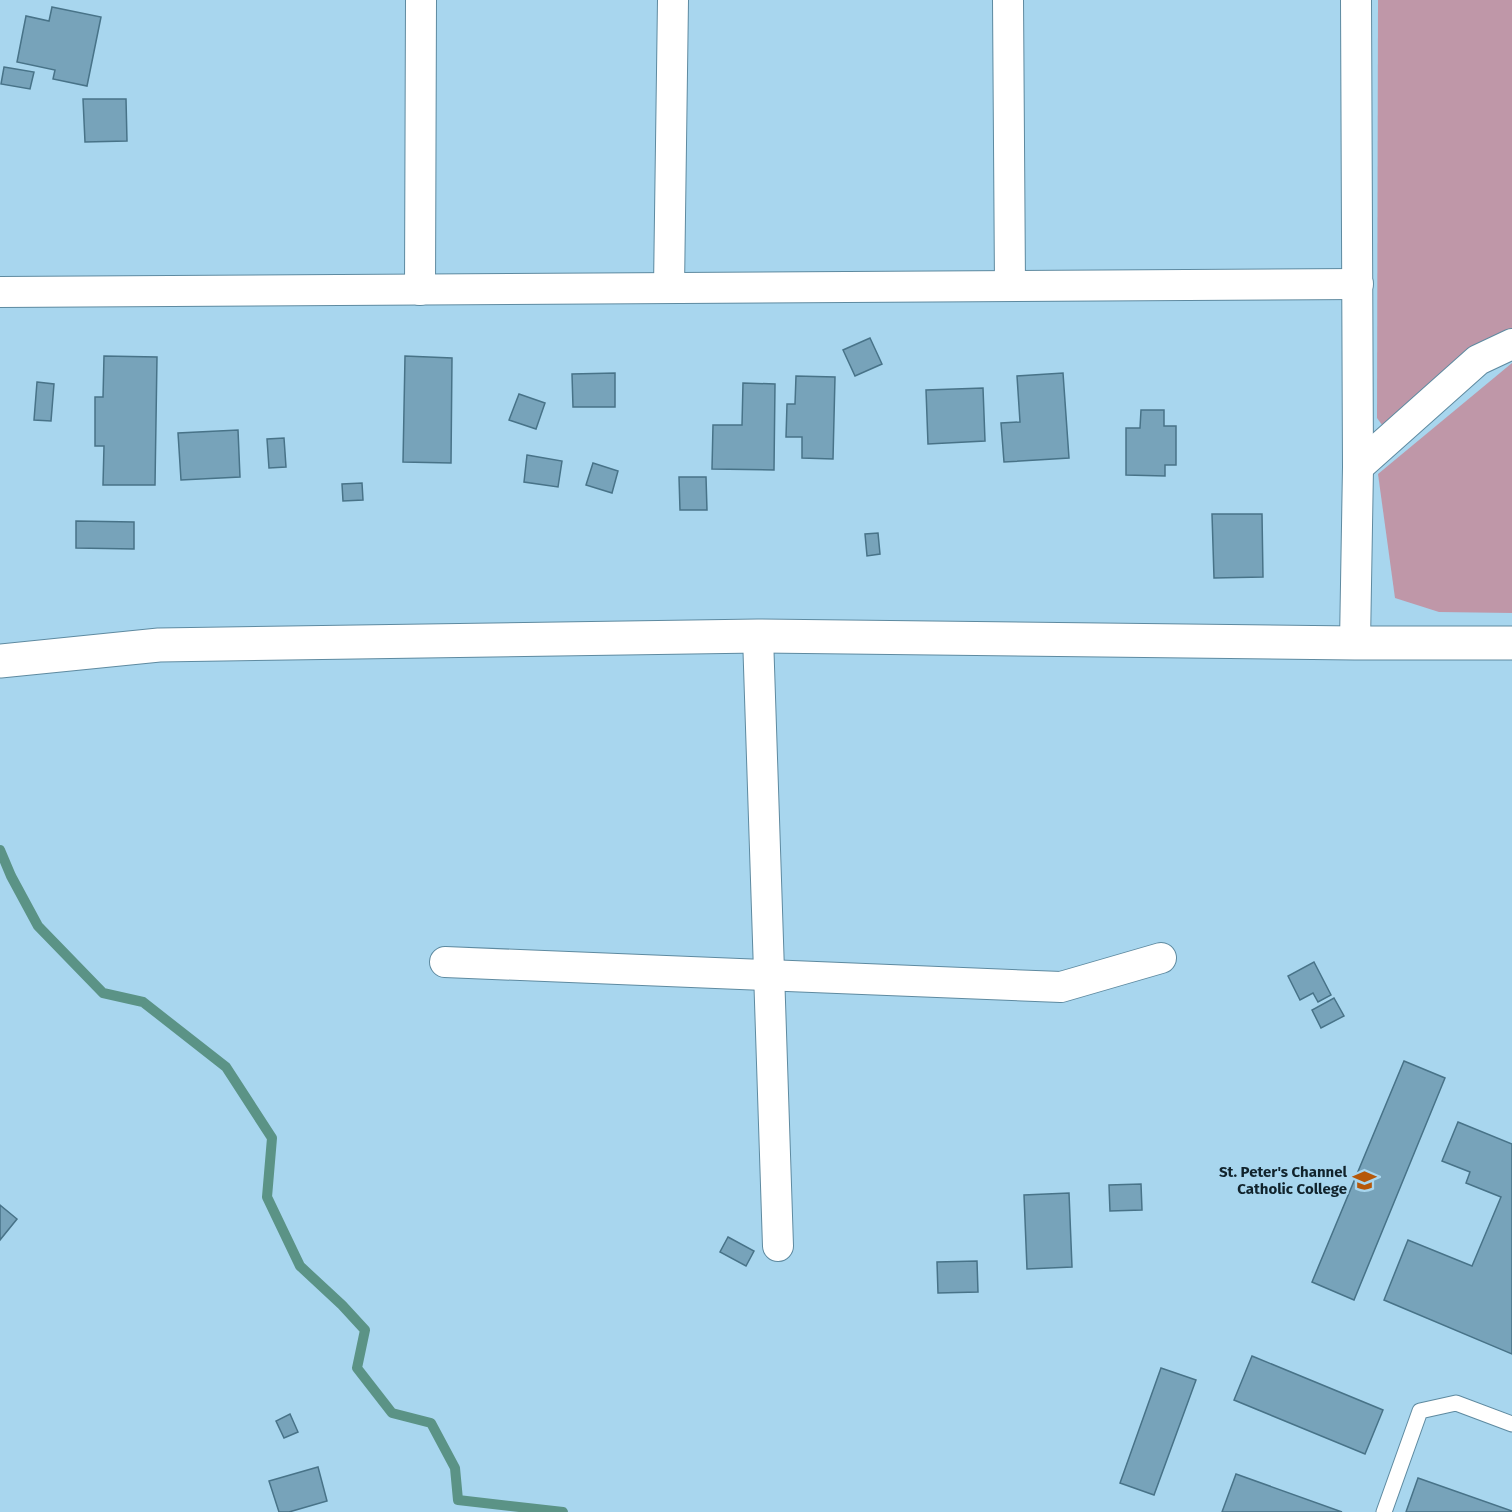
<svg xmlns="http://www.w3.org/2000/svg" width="1512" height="1512" font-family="'Fira Sans',sans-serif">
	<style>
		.green { fill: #bf97a8 }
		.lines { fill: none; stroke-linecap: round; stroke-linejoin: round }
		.stream { stroke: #5b9386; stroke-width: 10 }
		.building { fill: #77a3ba; stroke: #487388; stroke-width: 1.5 }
		.service-casing { stroke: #5e8aa0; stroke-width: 17 }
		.minor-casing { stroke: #5e8aa0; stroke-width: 32 }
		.primary-casing { stroke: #5e8aa0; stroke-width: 35 }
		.service { stroke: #fff; stroke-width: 15 }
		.minor { stroke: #fff; stroke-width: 30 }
		.primary { stroke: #fff; stroke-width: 33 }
		.labels { text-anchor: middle; stroke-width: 4.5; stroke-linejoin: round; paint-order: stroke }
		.poi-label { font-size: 15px; font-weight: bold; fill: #11232c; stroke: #a8d6ee; text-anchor: end }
	</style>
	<rect width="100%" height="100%" fill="#a8d6ee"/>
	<g class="green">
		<polygon points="1378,0 1512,0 1512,334 1385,429 1377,418"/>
		<polygon points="1512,363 1512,613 1439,612 1395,598 1378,474"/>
	</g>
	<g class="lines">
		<polyline class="stream" points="0,850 11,876 38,926 103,993 143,1002 226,1067 272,1138 267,1197 300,1266 342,1305 365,1330 357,1368 392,1413 431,1423 455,1468 458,1500 563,1512"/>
	</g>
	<g class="building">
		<polygon points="52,7 101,17 87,86 53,79 55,70 17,62 26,16 49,21"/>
		<polygon points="4,67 34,72 30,89 1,84"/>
		<polygon points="83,99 126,99 127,141 85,142"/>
		<polygon points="870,338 882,364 855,376 843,350"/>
		<polygon points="104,356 157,357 155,485 103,485 104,446 95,446 95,397 103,397"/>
		<polygon points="405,356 452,358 451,463 403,462"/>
		<polygon points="615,373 615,407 573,407 572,374"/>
		<polygon points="1063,373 1069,458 1004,462 1001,423 1020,422 1017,376"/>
		<polygon points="796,376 835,377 833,459 802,458 802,437 786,437 787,404 795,404"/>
		<polygon points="37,382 54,384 51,421 34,420"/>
		<polygon points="743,383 775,384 774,470 712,469 713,425 742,425"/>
		<polygon points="983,388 985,441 928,444 926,390"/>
		<polygon points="519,394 545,403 536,429 509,420"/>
		<polygon points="1141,410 1164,410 1164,426 1176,426 1176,465 1165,465 1165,476 1126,475 1126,428 1140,428"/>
		<polygon points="238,430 240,477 181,480 178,433"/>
		<polygon points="284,438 286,467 269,468 267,439"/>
		<polygon points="527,455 562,461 558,487 524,482"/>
		<polygon points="593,463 618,471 612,493 586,485"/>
		<polygon points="679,477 706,477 707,510 680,510"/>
		<polygon points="362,483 363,500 343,501 342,484"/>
		<polygon points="1212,514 1262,514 1263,577 1214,578"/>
		<polygon points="76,521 134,522 134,549 76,548"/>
		<polygon points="878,533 880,554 867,556 865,534"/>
		<polygon points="1314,962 1331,995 1318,1002 1313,993 1300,1000 1288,976"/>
		<polygon points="1334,998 1344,1016 1321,1028 1312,1010"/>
		<polygon points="1404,1061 1445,1078 1354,1300 1312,1282"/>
		<polygon points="1458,1122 1512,1144 1512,1354 1384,1300 1408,1240 1472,1266 1501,1197 1466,1183 1470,1172 1442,1161"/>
		<polygon points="1141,1184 1142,1210 1110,1211 1109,1185"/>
		<polygon points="1069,1193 1072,1267 1027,1269 1024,1195"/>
		<polygon points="0,1205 17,1219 0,1240"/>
		<polygon points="728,1237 754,1251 746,1266 720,1252"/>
		<polygon points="977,1261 978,1292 938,1293 937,1262"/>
		<polygon points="1252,1356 1383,1410 1365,1454 1234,1400"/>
		<polygon points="1161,1368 1196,1380 1154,1495 1120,1483"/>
		<polygon points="290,1414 298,1432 284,1438 276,1421"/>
		<polygon points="318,1467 327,1501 289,1512 279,1512 269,1481"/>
		<polygon points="1236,1474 1342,1512 1222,1512"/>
		<polygon points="1418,1478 1512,1511 1512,1512 1406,1512"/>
	</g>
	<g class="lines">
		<defs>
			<polyline id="service" points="1384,1512 1420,1411 1456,1403 1512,1424"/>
			<g id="minor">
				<polyline points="1008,0 1010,286"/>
				<polyline points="669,288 673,0"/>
				<polyline points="420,290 421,0"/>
				<polyline points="0,292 1358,284"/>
				<polyline points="1358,467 1478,360 1512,344"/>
				<polyline points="758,636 778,1246"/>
				<polyline points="1355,643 1358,467 1356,0"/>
				<polyline points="445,962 1061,987 1161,958"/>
			</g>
			<polyline id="primary" points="0,661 159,645 758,636 1355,643 1512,643"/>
		</defs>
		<use href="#service" class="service-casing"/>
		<use href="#minor" class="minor-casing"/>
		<use href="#primary" class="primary-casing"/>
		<use href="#service" class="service"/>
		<use href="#minor" class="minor"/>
		<use href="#primary" class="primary"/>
	</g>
	<defs>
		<symbol id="university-bare" viewBox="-9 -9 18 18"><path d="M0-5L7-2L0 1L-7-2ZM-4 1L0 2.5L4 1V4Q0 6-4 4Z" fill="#b65809" stroke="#a8d6ee" stroke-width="2.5" paint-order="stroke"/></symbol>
	</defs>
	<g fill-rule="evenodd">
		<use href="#university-bare" x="1348" y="1164" width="33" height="33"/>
	</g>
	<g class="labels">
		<g class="poi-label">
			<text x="1347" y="1177">St. Peter's Channel<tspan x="1347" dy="17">Catholic College</tspan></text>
		</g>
	</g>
</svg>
